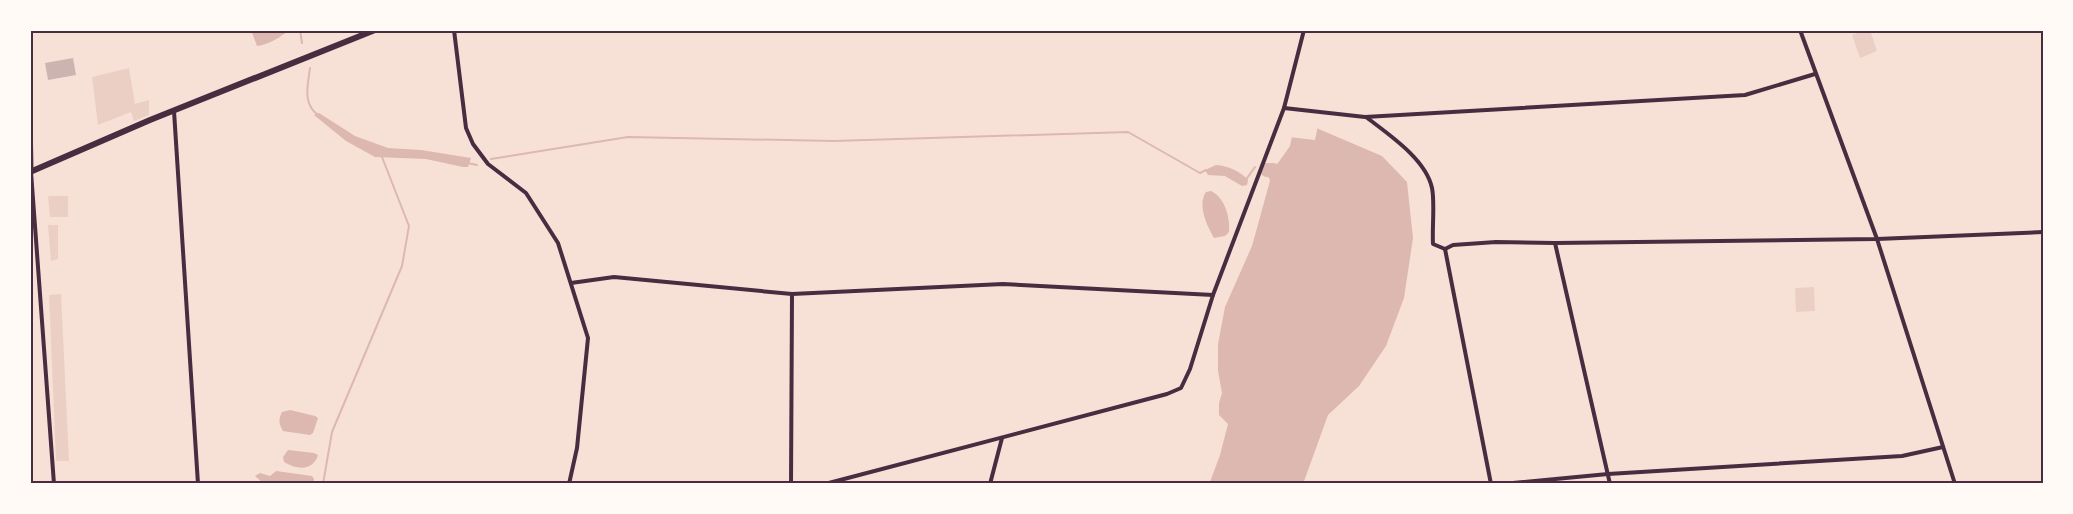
<svg xmlns="http://www.w3.org/2000/svg" width="2073" height="514" font-family="'Noto Sans',sans-serif">
	<style>
		.green { fill: #ebcfc5 }
		.water { fill: #dcb8b0 }
		.pier { fill: #f7e1d7 }
		.lines { fill: none; stroke-linecap: round; stroke-linejoin: round }
		.stream { stroke: #dcb8b0; stroke-width: 2 }
		.river { stroke: #dcb8b0; stroke-width: 14 }
		.building { fill: #ccb4b1 }
		.minor { stroke: #4a2c40; stroke-width: 4 }
		.tertiary { stroke: #4a2c40; stroke-width: 5 }
		.primary { stroke: #4a2c40; stroke-width: 6 }
		.neatline { fill: none; stroke: #4a2c40; stroke-width: 2 }
	</style>
	<rect width="100%" height="100%" fill="#f7e1d7"/>
	<g class="green">
		<polygon points="1867,30 1870,30 1877,51 1860,58 1852,35"/>
		<polygon points="129,68 135,104 149,100 149,115 134,121 131,112 98,125 92,77"/>
		<polygon points="48,196 68,196 68,217 50,217"/>
		<polygon points="48,225 58,225 58,259 51,261"/>
		<polygon points="1814,287 1815,311 1796,312 1795,288"/>
		<polygon points="61,294 69,461 56,461 49,295"/>
	</g>
	<g class="water">
		<path d="M251 30H289C281 37 268 45 257 46Z"/>
		<polygon points="319,113 355,136 388,148 421,150 471,158 468,167 463,167 426,159 375,157 346,141 314,115"/>
		<polygon points="1294,126 1302,134 1314,127 1382,156 1407,182 1413,238 1404,298 1386,346 1359,386 1328,415 1303,484 1207,484 1210,482 1220,455 1228,424 1219,415 1219,403 1222,393 1218,371 1218,344 1225,307 1252,246 1273,170 1290,146"/>
		<path d="M1216 165C1228 166 1240 171 1248 180L1247 185 1242 186 1225 176 1208 175 1205 170Z"/>
		<path d="M1211 191C1225 198 1230 217 1229 232L1225 236 1214 238C1207 226 1197 205 1206 192Z"/>
		<path d="M290 410 315 416 318 418 313 433 310 435 283 431C279 424 278 420 282 412Z"/>
		<path d="M288 450 314 453 318 455C313 471 297 470 284 462L283 457Z"/>
		<polygon points="276,471 312,476 314,479 313,484 264,484 255,476 260,473 270,476"/>
	</g>
	<polygon class="pier" points="1298,123 1303,130 1313,124 1318,125 1315,140 1289,137 1291,125"/>
	<g class="lines">
		<g class="stream">
			<polyline points="300,30 302,43"/>
			<path d="M310 68C308 85 302 103 318 115"/>
			<polyline points="491,159 628,137 834,141 1128,132 1200,173 1206,170"/>
			<polyline points="467,163 477,165"/>
			<polyline points="1245,181 1255,167"/>
			<polyline points="323,484 332,432 402,266 409,226 382,157"/>
		</g>
		<polyline class="river" points="1267,170 1273,170 1280,185"/>
	</g>
	<polygon class="building" points="73,58 76,75 48,80 45,63"/>
	<g class="lines">
		<g class="minor">
			<polyline points="454,30 466,128 473,144 488,164 526,193 558,243 588,338 577,448 569,484"/>
			<polyline points="1800,30 1877,239 1955,484"/>
			<polyline points="1284,108 1365,117 1745,95 1815,74"/>
			<polyline points="174,111 198,484"/>
			<path d="M1366 117C1388 134 1426 159 1432 188 1435 202 1432 228 1433 244L1445 249 1491 484"/>
			<polyline points="31,172 54,484"/>
			<polyline points="1555,243 1610,484"/>
			<polyline points="1445,249 1453,245 1496,242 1555,243 1877,239 2043,232"/>
			<polyline points="571,283 614,277 792,294 1003,284 1213,295"/>
			<polyline points="791,484 792,294"/>
			<polyline points="825,484 1167,394 1181,388 1190,369 1213,295 1284,108 1304,30"/>
			<polyline points="990,484 1002,438"/>
			<polyline points="1502,484 1608,474 1902,456 1943,447"/>
		</g>
		<polyline class="tertiary" points="30,114 31,171"/>
		<polyline class="primary" points="30,172 150,120 375,30"/>
	</g>
	<rect width="2073" height="514" fill="none" stroke="#fffaf5" stroke-width="63"/>
	<rect x="32" y="32" width="2010" height="450" class="neatline"/>
</svg>
